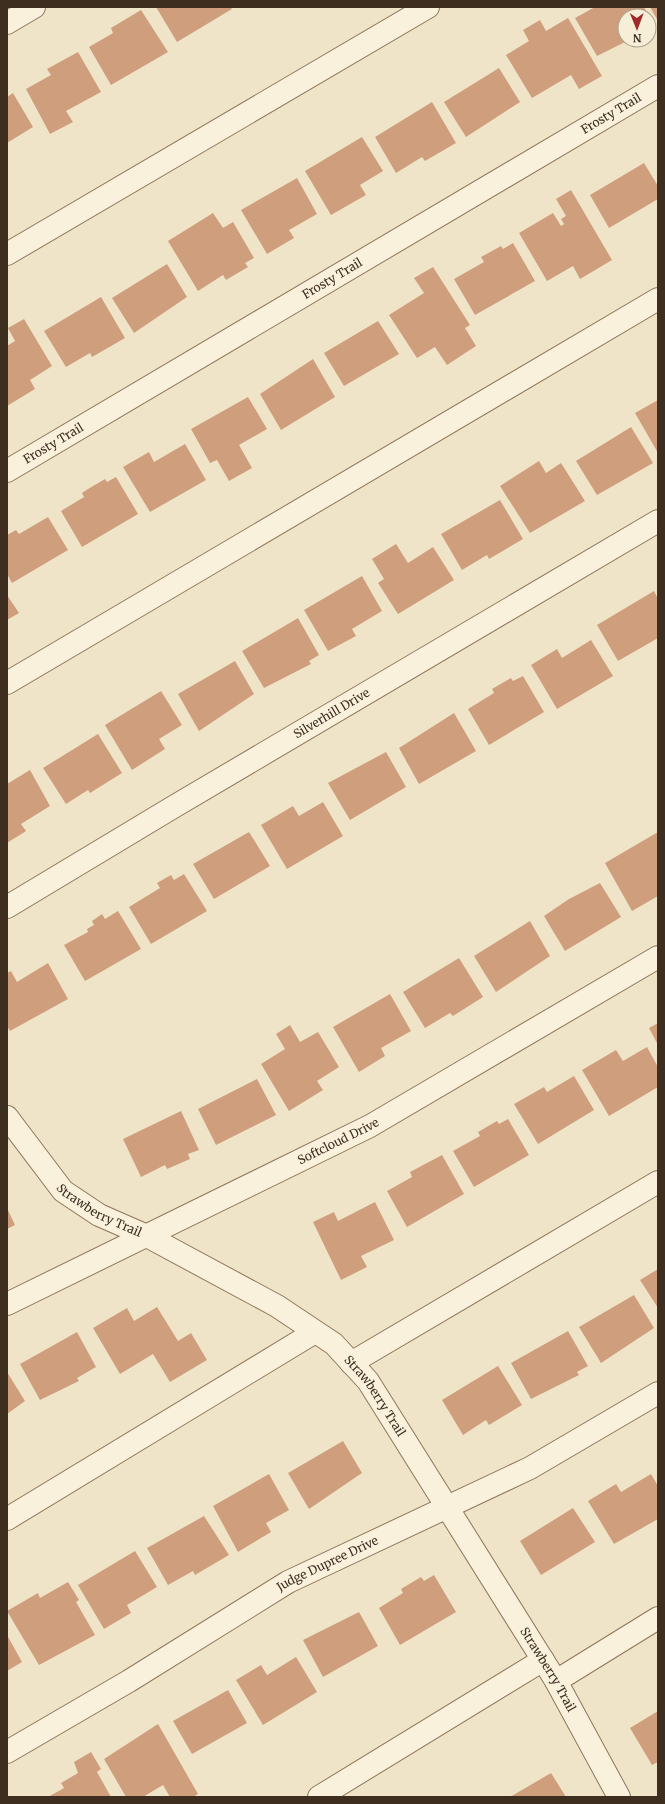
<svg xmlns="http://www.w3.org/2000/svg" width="665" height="1804" font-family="Merriweather,serif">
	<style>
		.building { fill: #cf9f7d }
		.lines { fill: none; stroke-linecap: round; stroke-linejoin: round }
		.minor-casing { stroke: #8d765c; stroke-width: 24 }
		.minor { stroke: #faf1dc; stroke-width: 22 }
		.labels { text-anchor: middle; stroke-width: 3; stroke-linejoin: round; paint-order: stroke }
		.street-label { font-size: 12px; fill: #3d2e20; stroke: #f7eed8 }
	</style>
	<rect width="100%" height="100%" fill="#f0e4c8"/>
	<g class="building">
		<polygon points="156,7 230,7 232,9 177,42"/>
		<polygon points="595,7 644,7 649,16 625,16 625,40 629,40 597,56 575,18"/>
		<polygon points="650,7 658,7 658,21"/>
		<polygon points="141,10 168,52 111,85 89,47 113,33 111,28"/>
		<polygon points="568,18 602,76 579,89 571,75 532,98 506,55 529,41 523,30 540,20 546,31"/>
		<polygon points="78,52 101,92 66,111 73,122 50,134 26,89 51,75 47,69"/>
		<polygon points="499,68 520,102 466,137 444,102"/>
		<polygon points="13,93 33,127 7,143 7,97"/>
		<polygon points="432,102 456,143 425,161 422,157 396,173 375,137"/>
		<polygon points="362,137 383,171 360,185 366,195 331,215 305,171"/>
		<polygon points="644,163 658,186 658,199 609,228 590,195"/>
		<polygon points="297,178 317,214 289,230 294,238 267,254 241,210"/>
		<polygon points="571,190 612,260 580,279 573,266 547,281 519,233 553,213 561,226 564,224 561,219 566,216 556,199"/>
		<polygon points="213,213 223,228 233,222 254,258 245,263 248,267 226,280 223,275 198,291 168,241"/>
		<polygon points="513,243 535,281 475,315 454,279 484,262 481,257 501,246 503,249"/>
		<polygon points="167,264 187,297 134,333 112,298"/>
		<polygon points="433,267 470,325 465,328 476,346 447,365 435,347 417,358 389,315 424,293 414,278"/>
		<polygon points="101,297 125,338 92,357 90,353 66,367 44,331"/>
		<polygon points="24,319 52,366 30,380 35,389 7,406 7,346 15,341 8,328"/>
		<polygon points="378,321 399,354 344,386 324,353"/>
		<polygon points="313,359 335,397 281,430 260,394"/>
		<polygon points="248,397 267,429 239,445 252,468 229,481 217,460 210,463 191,429"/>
		<polygon points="658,400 658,453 635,413"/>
		<polygon points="631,427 653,463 597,495 576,461"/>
		<polygon points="185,444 206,480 150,512 123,467 149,452 154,462"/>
		<polygon points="539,461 546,473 561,463 585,501 530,533 500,486"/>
		<polygon points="116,477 138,514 82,547 61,511 84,497 82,493 88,489 105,479 107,482"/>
		<polygon points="500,500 523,539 489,559 487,555 462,570 441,534"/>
		<polygon points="48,517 68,550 12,583 7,574 7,535 16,530 19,534"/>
		<polygon points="396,544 408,563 433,547 454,580 398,614 378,583 384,579 372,559"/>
		<polygon points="362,576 382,611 352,629 356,636 328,651 304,610"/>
		<polygon points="654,591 658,599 658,638 618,661 597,625"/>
		<polygon points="7,595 19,613 7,620"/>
		<polygon points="298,618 319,655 309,661 311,664 264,688 242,651"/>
		<polygon points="591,640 613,676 557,709 531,665 557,649 562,658"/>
		<polygon points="235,661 254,694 199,731 178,694"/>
		<polygon points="523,676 544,712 489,745 468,709 494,693 492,689 511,678 513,681"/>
		<polygon points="161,691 182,725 159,739 165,749 132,770 105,725"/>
		<polygon points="454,713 476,751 419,784 399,748"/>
		<polygon points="98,734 122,773 90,793 88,790 66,804 43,768"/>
		<polygon points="386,752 406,787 350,820 328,783"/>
		<polygon points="30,770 50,806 21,824 26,831 7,843 7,784"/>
		<polygon points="323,802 343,836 287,869 261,825 293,806 299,816"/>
		<polygon points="249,832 270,866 214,899 193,864"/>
		<polygon points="658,832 658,896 632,911 605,863"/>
		<polygon points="184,874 207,911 151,944 129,907 160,888 157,883 171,875 174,880"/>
		<polygon points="600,883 621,917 565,951 544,916 569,899"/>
		<polygon points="118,911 141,949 85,981 64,945 88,932 87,929 94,925 92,921 102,914 105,919"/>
		<polygon points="530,921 550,956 496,992 474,956"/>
		<polygon points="459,958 483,997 453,1016 450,1013 425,1028 403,992"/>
		<polygon points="48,963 68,999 10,1031 7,1026 7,973 11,971 17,982"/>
		<polygon points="390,994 411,1031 381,1048 385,1056 359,1072 333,1027"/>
		<polygon points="658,1023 658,1045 649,1028"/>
		<polygon points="290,1025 300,1042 318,1032 339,1067 317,1081 323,1090 289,1111 261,1064 285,1049 276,1034"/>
		<polygon points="647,1047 658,1067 658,1087 609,1116 582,1070 616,1050 623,1061"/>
		<polygon points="574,1076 594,1110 538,1144 514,1104 544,1087 547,1092"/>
		<polygon points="257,1079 276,1115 216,1145 198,1109"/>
		<polygon points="181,1111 199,1150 188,1154 190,1159 167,1169 165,1165 141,1177 123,1139"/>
		<polygon points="508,1119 529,1155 474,1187 453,1151 480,1136 478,1132 497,1121 499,1124"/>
		<polygon points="442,1155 464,1194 407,1227 387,1191 412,1177 410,1172"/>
		<polygon points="375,1202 394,1240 361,1256 367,1267 341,1280 313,1222 334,1212 338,1221"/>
		<polygon points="7,1208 15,1225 7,1229"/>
		<polygon points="658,1269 658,1308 640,1280"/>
		<polygon points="634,1295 654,1328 601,1363 579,1327"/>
		<polygon points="157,1307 178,1341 191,1333 207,1360 170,1382 153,1354 120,1374 93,1328 127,1308 134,1321"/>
		<polygon points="568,1331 588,1366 577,1372 579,1375 531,1399 511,1363"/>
		<polygon points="77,1332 96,1367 77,1378 79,1381 40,1400 20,1364"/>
		<polygon points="498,1366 522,1405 489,1425 486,1420 463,1435 442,1400"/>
		<polygon points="7,1372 25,1401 7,1414"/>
		<polygon points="343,1441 362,1473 309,1509 288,1473"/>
		<polygon points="269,1474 289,1510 266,1523 271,1532 238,1552 213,1506"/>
		<polygon points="651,1474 658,1486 658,1519 614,1544 588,1501 616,1484 621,1492"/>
		<polygon points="573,1508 595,1542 541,1575 520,1541"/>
		<polygon points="204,1516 229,1555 195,1575 193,1571 168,1585 147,1548"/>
		<polygon points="135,1551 157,1587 127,1605 131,1613 104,1629 78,1585"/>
		<polygon points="434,1575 456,1612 400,1645 379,1608 403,1593 401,1589 421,1577 424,1581"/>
		<polygon points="68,1582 79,1600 76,1602 95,1635 39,1665 7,1611 38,1593 40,1598"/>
		<polygon points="359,1612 378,1646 323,1677 303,1640"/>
		<polygon points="7,1635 22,1662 7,1671"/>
		<polygon points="296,1657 317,1692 263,1725 236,1680 261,1665 267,1675"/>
		<polygon points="228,1690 247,1723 192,1754 173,1721"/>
		<polygon points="658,1711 658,1762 652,1765 630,1728"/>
		<polygon points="158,1724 198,1794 193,1797 170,1797 163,1785 143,1797 126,1797 104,1759"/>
		<polygon points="91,1752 101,1769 97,1772 111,1797 48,1797 64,1788 61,1783 78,1773 74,1762"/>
		<polygon points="551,1773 566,1797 510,1797"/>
	</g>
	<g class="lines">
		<defs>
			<g id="minor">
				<polyline points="7,23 34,7"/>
				<polyline points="7,254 428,7"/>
				<path id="s1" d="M7 471 658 86"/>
				<polyline points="7,683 658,299"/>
				<path id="s2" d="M7 907 175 806 658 521"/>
				<path id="s3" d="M7 1117 63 1191 99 1215 147 1236 277 1306 334 1344 368 1381 556 1681 619 1797"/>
				<path id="s4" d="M7 1304 370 1126 658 957"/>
				<polyline points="351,1363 658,1182"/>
				<polyline points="7,1519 315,1332"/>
				<polyline points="556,1681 658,1618"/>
				<path id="s5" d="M7 1752 129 1681 288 1582 530 1468 658 1393"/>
				<polyline points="319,1797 543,1660"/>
			</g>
		</defs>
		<use href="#minor" class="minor-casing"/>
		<use href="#minor" class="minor"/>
	</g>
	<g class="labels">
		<g class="street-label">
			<text dy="4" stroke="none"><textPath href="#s1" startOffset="702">Frosty Trail</textPath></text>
			<text dy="4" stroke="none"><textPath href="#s1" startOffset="378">Frosty Trail</textPath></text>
			<text dy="4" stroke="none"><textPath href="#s1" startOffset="54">Frosty Trail</textPath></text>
			<text dy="4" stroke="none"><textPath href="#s2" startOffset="378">Silverhill Drive</textPath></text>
			<text dy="4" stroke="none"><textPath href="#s4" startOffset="369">Softcloud Drive</textPath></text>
			<text dy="4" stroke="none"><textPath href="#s3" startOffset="134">Strawberry Trail</textPath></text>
			<text dy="4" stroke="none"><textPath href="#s3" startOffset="471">Strawberry Trail</textPath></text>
			<text dy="4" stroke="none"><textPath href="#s5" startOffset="372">Judge Dupree Drive</textPath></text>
			<text dy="4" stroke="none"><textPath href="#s3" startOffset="795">Strawberry Trail</textPath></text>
		</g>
	</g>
	<rect width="665" height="1804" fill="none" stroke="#3d2e20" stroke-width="16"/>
	<g transform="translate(637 28) rotate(179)"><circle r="19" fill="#f7eed8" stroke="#ada18e"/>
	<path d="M0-3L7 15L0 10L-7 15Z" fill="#9e2a2b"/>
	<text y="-6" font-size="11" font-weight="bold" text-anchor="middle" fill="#3d2e20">N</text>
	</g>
</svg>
